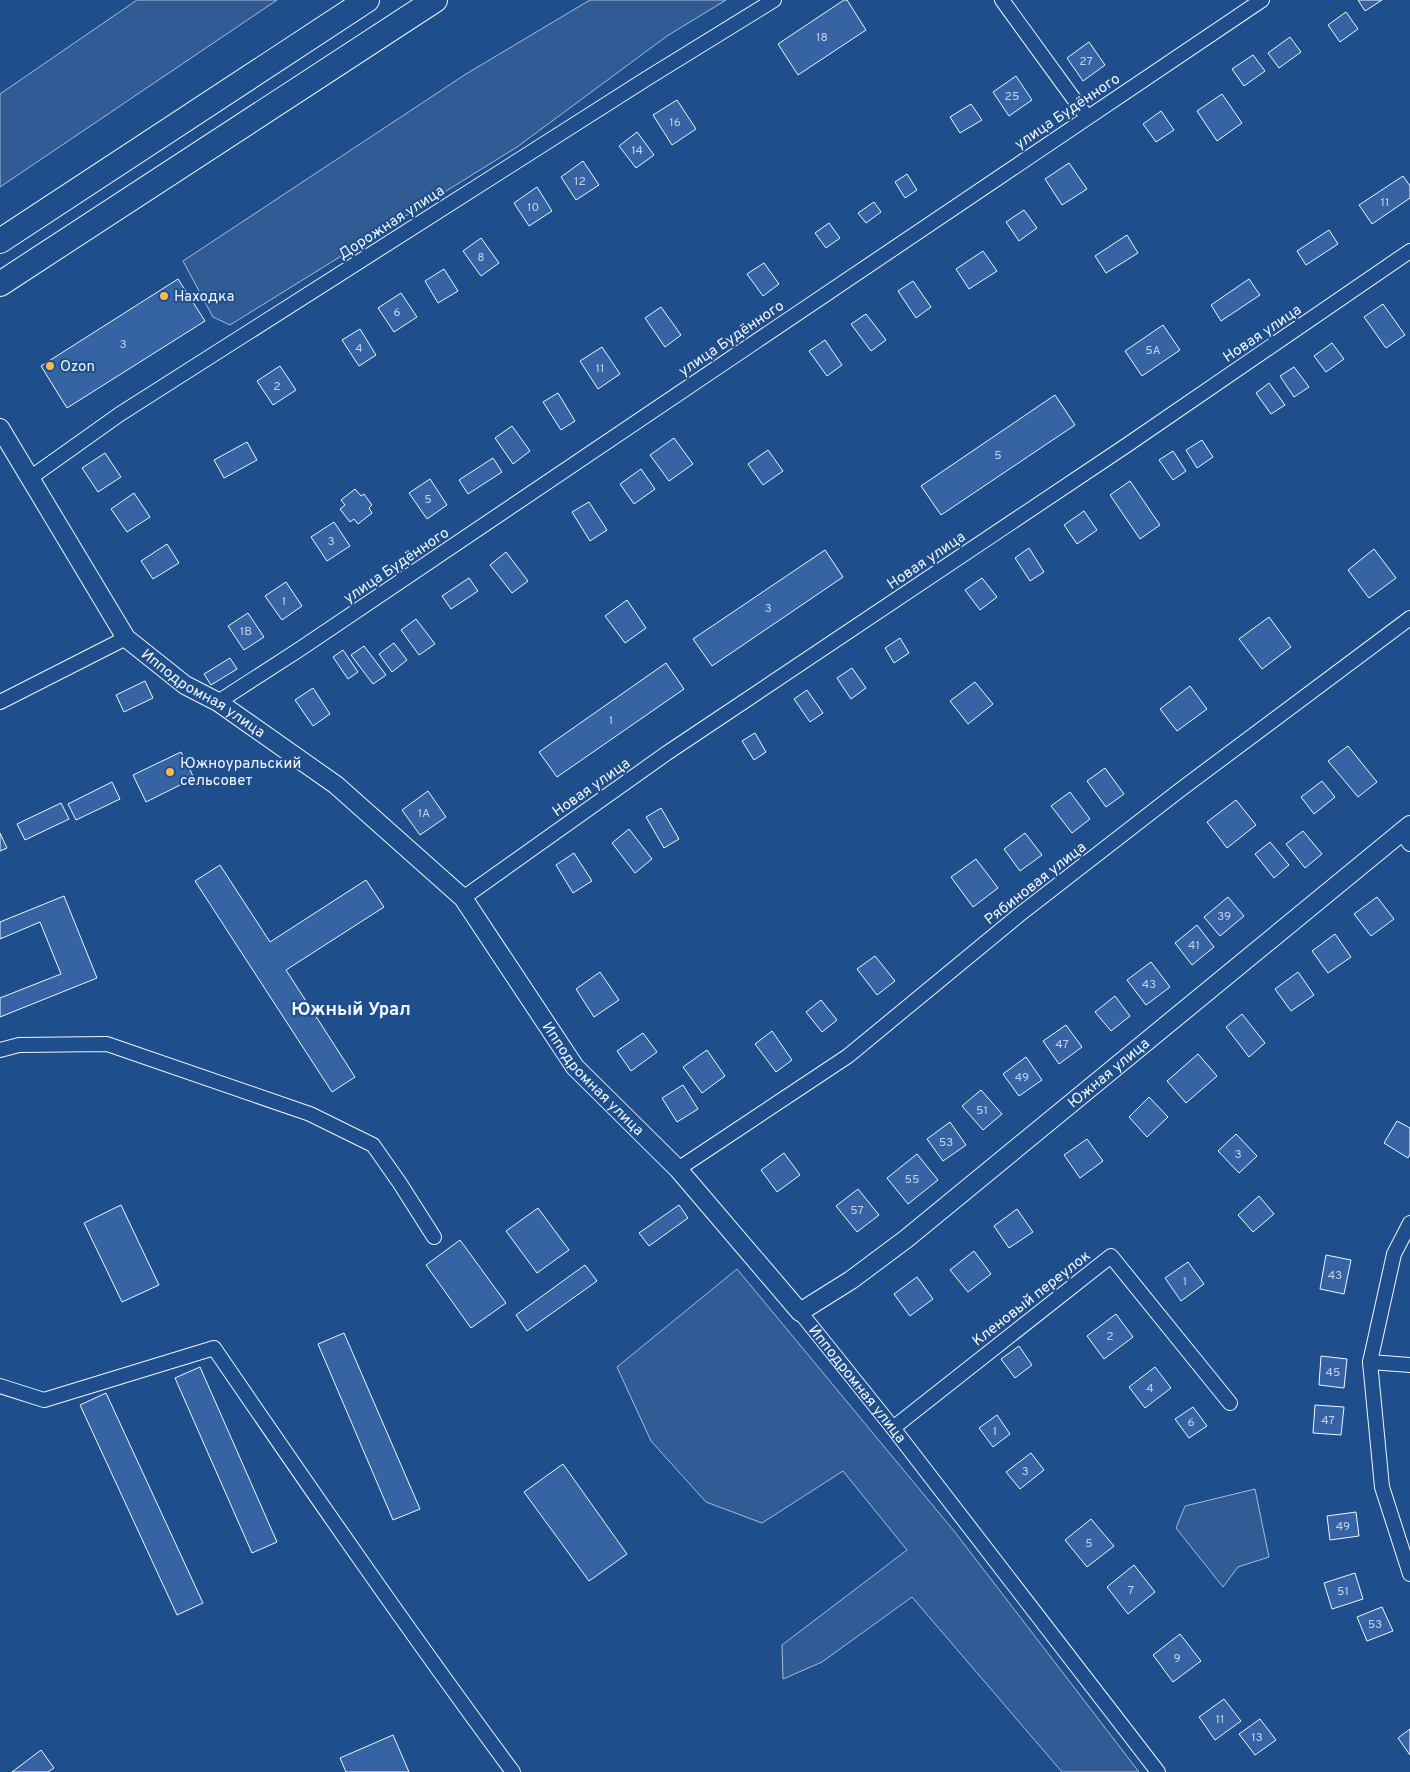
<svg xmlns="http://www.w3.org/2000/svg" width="1410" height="1772" font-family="Overpass,sans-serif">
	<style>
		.green { fill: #305b95; stroke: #a8bbd7 }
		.building { fill: #3563a3; stroke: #f2f6ff }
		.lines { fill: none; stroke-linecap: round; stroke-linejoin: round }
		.minor-casing { stroke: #f2f6ff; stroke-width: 16 }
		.tertiary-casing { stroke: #f2f6ff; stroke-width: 20 }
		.trunk-casing { stroke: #f2f6ff; stroke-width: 26 }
		.minor { stroke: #1f4e8c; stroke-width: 14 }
		.tertiary { stroke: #1f4e8c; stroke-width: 18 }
		.trunk { stroke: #1f4e8c; stroke-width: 24 }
		.poi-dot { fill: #ffb74d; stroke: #1f4e8c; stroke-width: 2 }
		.labels { text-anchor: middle; stroke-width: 4; stroke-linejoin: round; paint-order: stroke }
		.number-label { font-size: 12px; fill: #c3d1e8 }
		.street-label { font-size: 15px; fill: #f2f6ff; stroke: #1f4e8c }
		.poi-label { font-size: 15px; fill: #f2f6ff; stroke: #1f4e8c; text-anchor: start }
		.quarter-label { font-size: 18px; font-weight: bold; fill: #f2f6ff; stroke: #1f4e8c }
	</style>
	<rect width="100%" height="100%" fill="#1f4e8c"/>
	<g class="green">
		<polygon points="137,0 277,0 0,187 0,94"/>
		<polygon points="590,0 726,0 667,36 517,147 230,325 213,317 183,261 466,74"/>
		<polygon points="737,1269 954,1531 1139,1772 1062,1772 912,1597 822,1662 783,1679 782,1645 907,1550 843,1471 762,1523 706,1502 651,1441 617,1367"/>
		<polygon points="1255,1489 1269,1557 1238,1567 1223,1587 1176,1528 1185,1506"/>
	</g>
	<g class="building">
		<polygon points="844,0 847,0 866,30 798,75 778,44"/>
		<polygon points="1358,0 1382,0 1365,11"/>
		<polygon points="1346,12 1358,29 1340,42 1328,25"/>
		<polygon points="1290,37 1301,52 1279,68 1268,53"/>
		<polygon points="1089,42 1105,65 1083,81 1067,58"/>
		<polygon points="1253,55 1265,71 1244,86 1232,69"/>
		<polygon points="1016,76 1032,100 1009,116 993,92"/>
		<polygon points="1222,94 1242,123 1217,141 1197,111"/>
		<polygon points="677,100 696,129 672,145 653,115"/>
		<polygon points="971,104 982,120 960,133 950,117"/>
		<polygon points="1161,111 1174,130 1156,142 1143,124"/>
		<polygon points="637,132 654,155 636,168 619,146"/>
		<polygon points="583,161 599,185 576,200 561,177"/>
		<polygon points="1069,163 1087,189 1062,205 1045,179"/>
		<polygon points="907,174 917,190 905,198 895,182"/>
		<polygon points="1403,176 1410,186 1410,198 1372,224 1359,205"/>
		<polygon points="537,187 552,211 529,226 514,203"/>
		<polygon points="874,202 881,212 866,223 858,213"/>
		<polygon points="1024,210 1037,228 1019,241 1006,222"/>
		<polygon points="829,223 840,238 826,248 815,233"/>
		<polygon points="1329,230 1338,244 1306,265 1297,251"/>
		<polygon points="1127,235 1138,253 1106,273 1095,256"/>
		<polygon points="481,238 499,263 481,276 463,251"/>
		<polygon points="983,251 997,271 969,289 956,269"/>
		<polygon points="764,263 779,284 763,296 747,274"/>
		<polygon points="444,269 458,291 438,303 425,281"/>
		<polygon points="178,279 205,321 67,408 41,366"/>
		<polygon points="1249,279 1260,295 1221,321 1211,305"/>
		<polygon points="913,281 931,307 916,318 898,291"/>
		<polygon points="401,293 417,317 394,332 378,308"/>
		<polygon points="1383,304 1405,335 1386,348 1364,317"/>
		<polygon points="661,307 681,335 665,347 645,318"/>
		<polygon points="866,314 886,340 871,351 851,324"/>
		<polygon points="1163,325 1180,350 1142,376 1125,351"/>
		<polygon points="360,329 376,355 359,366 342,340"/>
		<polygon points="825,340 842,365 827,376 809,351"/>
		<polygon points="1332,343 1344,359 1326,372 1314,356"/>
		<polygon points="602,347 620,374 598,389 580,361"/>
		<polygon points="280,366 296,390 273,405 257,381"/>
		<polygon points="1294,367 1309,387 1294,397 1280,376"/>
		<polygon points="1269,383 1285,405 1271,414 1256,393"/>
		<polygon points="558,393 575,421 561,430 543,402"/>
		<polygon points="1055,395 1075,425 941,515 921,486"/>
		<polygon points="512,426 530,451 513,464 495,438"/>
		<polygon points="674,438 693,464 669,481 650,455"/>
		<polygon points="1202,440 1213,457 1197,468 1186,450"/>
		<polygon points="247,442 257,460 224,478 214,460"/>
		<polygon points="768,450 783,471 763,485 748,464"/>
		<polygon points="1173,451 1186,471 1173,480 1159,460"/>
		<polygon points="105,453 121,477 98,492 82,468"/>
		<polygon points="493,458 502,472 468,494 459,480"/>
		<polygon points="641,469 655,489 634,504 620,484"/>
		<polygon points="430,479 447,505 427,519 409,493"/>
		<polygon points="1130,481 1160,525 1140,539 1110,495"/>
		<polygon points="355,489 361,496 364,494 372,505 369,508 372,513 358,524 354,519 350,522 340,509 345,505 341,500"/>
		<polygon points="134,493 150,517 127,532 111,509"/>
		<polygon points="589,502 607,530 590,541 572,512"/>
		<polygon points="1084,511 1097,530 1077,544 1064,525"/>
		<polygon points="334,522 350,546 327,561 311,537"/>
		<polygon points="167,544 179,563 153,579 141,561"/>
		<polygon points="1029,548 1044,572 1030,581 1015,558"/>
		<polygon points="1374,549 1396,578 1369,598 1348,570"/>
		<polygon points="825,550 843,577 712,666 693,639"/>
		<polygon points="506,552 528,581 512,593 490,565"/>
		<polygon points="469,578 478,591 451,609 442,596"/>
		<polygon points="982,578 997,597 980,610 965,590"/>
		<polygon points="286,582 302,606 282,620 265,596"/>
		<polygon points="627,600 646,628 625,643 605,616"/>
		<polygon points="248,613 264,637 244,650 228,626"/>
		<polygon points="1269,617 1291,647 1262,669 1239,639"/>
		<polygon points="416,619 435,644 419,655 401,630"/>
		<polygon points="900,638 909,653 894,663 885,648"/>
		<polygon points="394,643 407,660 392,672 379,654"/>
		<polygon points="364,646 386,675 373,684 351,655"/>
		<polygon points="343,650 358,672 348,679 333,657"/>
		<polygon points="230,658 237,669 211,685 204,674"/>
		<polygon points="666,663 684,689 557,777 539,752"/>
		<polygon points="852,668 866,688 851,699 837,678"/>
		<polygon points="145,681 153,698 124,712 116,695"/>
		<polygon points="975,682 993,704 968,724 950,701"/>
		<polygon points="1190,686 1207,709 1177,731 1160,709"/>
		<polygon points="313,688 330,714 313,726 295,700"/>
		<polygon points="807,690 823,713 810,722 794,699"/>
		<polygon points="755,733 766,752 754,760 742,741"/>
		<polygon points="1348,746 1377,782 1358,797 1328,761"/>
		<polygon points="181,752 194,778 146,802 133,775"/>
		<polygon points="1105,768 1124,794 1106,807 1087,781"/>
		<polygon points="1322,781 1335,797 1314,814 1301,797"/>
		<polygon points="112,782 120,799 76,820 68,804"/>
		<polygon points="428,791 446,817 420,835 402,810"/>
		<polygon points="1070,792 1090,819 1072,833 1051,806"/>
		<polygon points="1236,800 1256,825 1227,848 1207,822"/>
		<polygon points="61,803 69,819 25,840 17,824"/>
		<polygon points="661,808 679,839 664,848 646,817"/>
		<polygon points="629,829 652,859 635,873 612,843"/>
		<polygon points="1303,831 1322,854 1305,868 1286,844"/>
		<polygon points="0,833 7,848 0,851"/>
		<polygon points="1025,833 1042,855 1020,871 1004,849"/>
		<polygon points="1270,842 1289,865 1274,878 1255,854"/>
		<polygon points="574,853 592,881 573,893 556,865"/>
		<polygon points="976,859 998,888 973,907 951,877"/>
		<polygon points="220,865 270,942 366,880 384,907 286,970 355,1077 332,1092 195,881"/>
		<polygon points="64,896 97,978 0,1017 0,998 61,974 40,922 0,939 0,922"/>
		<polygon points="1228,897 1244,916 1220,936 1204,917"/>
		<polygon points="1377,897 1394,919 1371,936 1354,914"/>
		<polygon points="1197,925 1214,947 1192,965 1175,943"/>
		<polygon points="1335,934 1351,957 1328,973 1312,951"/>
		<polygon points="875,956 895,981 877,995 857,969"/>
		<polygon points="1151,962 1170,987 1146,1005 1127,980"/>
		<polygon points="600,972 619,1000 594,1017 576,989"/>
		<polygon points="1298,972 1314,995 1291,1011 1275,989"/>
		<polygon points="1115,996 1130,1016 1111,1031 1095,1012"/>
		<polygon points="821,1000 837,1020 822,1032 806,1012"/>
		<polygon points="1242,1014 1265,1043 1249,1057 1226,1027"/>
		<polygon points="1066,1025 1082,1047 1059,1064 1043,1041"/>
		<polygon points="772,1031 792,1060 776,1072 755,1044"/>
		<polygon points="643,1033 657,1052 631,1071 617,1051"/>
		<polygon points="707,1050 725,1076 702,1093 683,1067"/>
		<polygon points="1198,1054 1217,1076 1186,1103 1167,1081"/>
		<polygon points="1026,1057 1042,1080 1019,1096 1003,1074"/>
		<polygon points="683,1085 698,1109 677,1122 662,1098"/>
		<polygon points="981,1090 1002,1114 983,1130 962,1106"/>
		<polygon points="1149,1097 1168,1117 1147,1137 1129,1117"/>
		<polygon points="1397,1121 1410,1128 1410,1154 1408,1158 1384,1143"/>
		<polygon points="950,1122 966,1145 943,1161 927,1139"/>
		<polygon points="1236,1134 1257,1156 1239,1173 1218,1151"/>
		<polygon points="1087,1139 1103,1161 1080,1178 1064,1155"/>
		<polygon points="784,1153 800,1175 777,1192 761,1170"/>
		<polygon points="917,1154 938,1180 908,1204 887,1178"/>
		<polygon points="858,1189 879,1215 857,1232 836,1206"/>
		<polygon points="1259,1196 1274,1214 1253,1232 1238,1215"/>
		<polygon points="121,1205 159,1285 122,1302 84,1223"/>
		<polygon points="679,1205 688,1218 649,1246 639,1233"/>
		<polygon points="538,1208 569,1250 537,1273 506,1231"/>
		<polygon points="1017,1209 1033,1232 1009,1248 994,1226"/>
		<polygon points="460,1240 506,1303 471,1328 426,1265"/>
		<polygon points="974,1251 991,1274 968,1292 950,1270"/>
		<polygon points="1326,1255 1351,1260 1344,1294 1320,1289"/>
		<polygon points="1188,1262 1204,1284 1181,1301 1165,1278"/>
		<polygon points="585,1265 597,1281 527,1331 516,1315"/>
		<polygon points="917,1277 933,1299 910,1316 894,1294"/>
		<polygon points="1116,1314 1133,1337 1104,1359 1087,1336"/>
		<polygon points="344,1333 420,1509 393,1520 318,1344"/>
		<polygon points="1019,1346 1032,1365 1015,1378 1001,1359"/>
		<polygon points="1321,1356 1347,1359 1344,1388 1319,1385"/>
		<polygon points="200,1367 277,1542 252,1553 175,1378"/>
		<polygon points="1155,1367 1171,1388 1145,1408 1129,1387"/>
		<polygon points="106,1393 203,1603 177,1615 80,1405"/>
		<polygon points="1315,1405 1344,1407 1341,1435 1313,1433"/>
		<polygon points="1193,1407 1207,1426 1189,1438 1175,1419"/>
		<polygon points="997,1415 1010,1434 993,1447 979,1428"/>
		<polygon points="1031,1453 1044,1470 1020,1489 1006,1472"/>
		<polygon points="563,1464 627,1554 589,1581 524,1492"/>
		<polygon points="1356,1512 1359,1536 1330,1540 1327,1516"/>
		<polygon points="1091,1519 1114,1546 1087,1567 1065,1540"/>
		<polygon points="1134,1565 1155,1592 1128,1614 1107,1587"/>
		<polygon points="1355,1573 1363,1599 1332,1609 1324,1583"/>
		<polygon points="1382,1607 1393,1631 1367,1641 1357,1617"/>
		<polygon points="1180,1634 1201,1661 1173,1682 1153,1655"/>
		<polygon points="1224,1699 1241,1721 1215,1740 1199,1717"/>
		<polygon points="1260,1719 1276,1740 1255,1755 1239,1734"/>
		<polygon points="1410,1729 1410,1755 1398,1738"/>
		<polygon points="393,1735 409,1772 346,1772 340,1758"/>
		<polygon points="41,1750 54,1768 48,1772 12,1772"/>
	</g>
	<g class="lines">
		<defs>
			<g id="minor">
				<polyline points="1002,0 1087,117"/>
				<polyline points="30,478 120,414 646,79 774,0"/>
				<polyline points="0,702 126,638"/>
				<polyline points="218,702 300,649 1262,0"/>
				<polyline points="1401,832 1410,844"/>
				<polyline points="463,898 667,753 1127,445 1410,251"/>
				<polyline points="0,1050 19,1045 107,1044 310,1114 373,1145 399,1182 434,1237"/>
				<polyline points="678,1169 848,1056 1019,915 1180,790 1410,618"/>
				<polyline points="1410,1223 1394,1254 1370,1362 1382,1487 1410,1574"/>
				<path id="s1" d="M800 1312 893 1428 1158 1772"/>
				<polyline points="1370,1362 1410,1365"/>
				<path d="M0 1386 44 1400 214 1348C312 1491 410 1633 513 1772"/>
				<polyline points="893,1428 1111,1256 1230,1403"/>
			</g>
			<g id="tertiary">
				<path id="s2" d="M0 428 126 638 185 685 218 702 336 785 463 898 575 1067 678 1169 800 1312 851 1280 906 1239 1410 825"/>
			</g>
			<g id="trunk">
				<polyline points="0,241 367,0"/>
				<polyline points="0,284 435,0"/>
			</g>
		</defs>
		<use href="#minor" class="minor-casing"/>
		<use href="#tertiary" class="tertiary-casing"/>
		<use href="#trunk" class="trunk-casing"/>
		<use href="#minor" class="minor"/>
		<use href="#tertiary" class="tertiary"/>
		<use href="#trunk" class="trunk"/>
	</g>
	<g class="poi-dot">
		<circle cx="164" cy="296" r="5"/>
		<circle cx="50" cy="366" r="5"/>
		<circle cx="170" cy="772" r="5"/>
	</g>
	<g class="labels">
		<g class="number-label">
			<text x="822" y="41">18</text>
			<text x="1086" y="65">27</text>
			<text x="1012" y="100">25</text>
			<text x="675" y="126">16</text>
			<text x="637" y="154">14</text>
			<text x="580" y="185">12</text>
			<text x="1385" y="206">11</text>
			<text x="533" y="211">10</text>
			<text x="481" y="261">8</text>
			<text x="397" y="316">6</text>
			<text x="123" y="348">3</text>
			<text x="359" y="352">4</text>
			<text x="1153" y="354">5А</text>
			<text x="600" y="372">11</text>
			<text x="277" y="390">2</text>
			<text x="998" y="459">5</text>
			<text x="428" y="503">5</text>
			<text x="331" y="545">3</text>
			<text x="284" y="605">1</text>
			<text x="768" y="612">3</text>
			<text x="246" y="635">1В</text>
			<text x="611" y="724">1</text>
			<text x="424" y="817">1А</text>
			<text x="1224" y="920">39</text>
			<text x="1194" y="949">41</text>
			<text x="1149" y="988">43</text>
			<text x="1062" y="1048">47</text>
			<text x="1022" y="1081">49</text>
			<text x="982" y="1114">51</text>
			<text x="946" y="1146">53</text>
			<text x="1238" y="1158">3</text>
			<text x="912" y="1183">55</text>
			<text x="857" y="1214">57</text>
			<text x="1335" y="1279">43</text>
			<text x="1185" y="1285">1</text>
			<text x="1110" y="1340">2</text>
			<text x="1333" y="1376">45</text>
			<text x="1150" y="1392">4</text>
			<text x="1328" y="1424">47</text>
			<text x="1191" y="1426">6</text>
			<text x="995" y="1435">1</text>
			<text x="1025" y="1475">3</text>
			<text x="1343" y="1530">49</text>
			<text x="1089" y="1547">5</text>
			<text x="1131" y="1594">7</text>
			<text x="1343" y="1595">51</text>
			<text x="1375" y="1628">53</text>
			<text x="1177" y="1662">9</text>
			<text x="1220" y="1723">11</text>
			<text x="1257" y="1741">13</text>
		</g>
		<g class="street-label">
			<text transform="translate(1067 111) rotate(-34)" y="5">улица Будённого</text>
			<text transform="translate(391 222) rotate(-33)" y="5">Дорожная улица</text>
			<text transform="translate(1262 333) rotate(-34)" y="5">Новая улица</text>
			<text transform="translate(731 338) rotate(-34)" y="5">улица Будённого</text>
			<text transform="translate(926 560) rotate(-34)" y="5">Новая улица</text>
			<text transform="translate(396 565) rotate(-34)" y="5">улица Будённого</text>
			<text dy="5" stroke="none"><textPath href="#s2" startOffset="340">Ипподромная улица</textPath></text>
			<text transform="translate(591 787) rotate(-35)" y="5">Новая улица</text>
			<text transform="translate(1035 883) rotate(-38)" y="5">Рябиновая улица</text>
			<text dy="5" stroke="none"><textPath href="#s2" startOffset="1598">Южная улица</textPath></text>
			<text dy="5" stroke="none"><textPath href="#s2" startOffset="895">Ипподромная улица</textPath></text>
			<text transform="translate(1031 1298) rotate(-38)" y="5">Кленовый переулок</text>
			<text dy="5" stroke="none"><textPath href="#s1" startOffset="92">Ипподромная улица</textPath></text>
		</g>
		<g class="poi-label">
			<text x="174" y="301">Находка</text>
			<text x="60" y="371">Ozon</text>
			<text x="180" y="768">Южноуральский<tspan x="180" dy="17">сельсовет</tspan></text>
		</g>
		<g class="quarter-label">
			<text x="351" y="1015">Южный Урал</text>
		</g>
	</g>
</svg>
